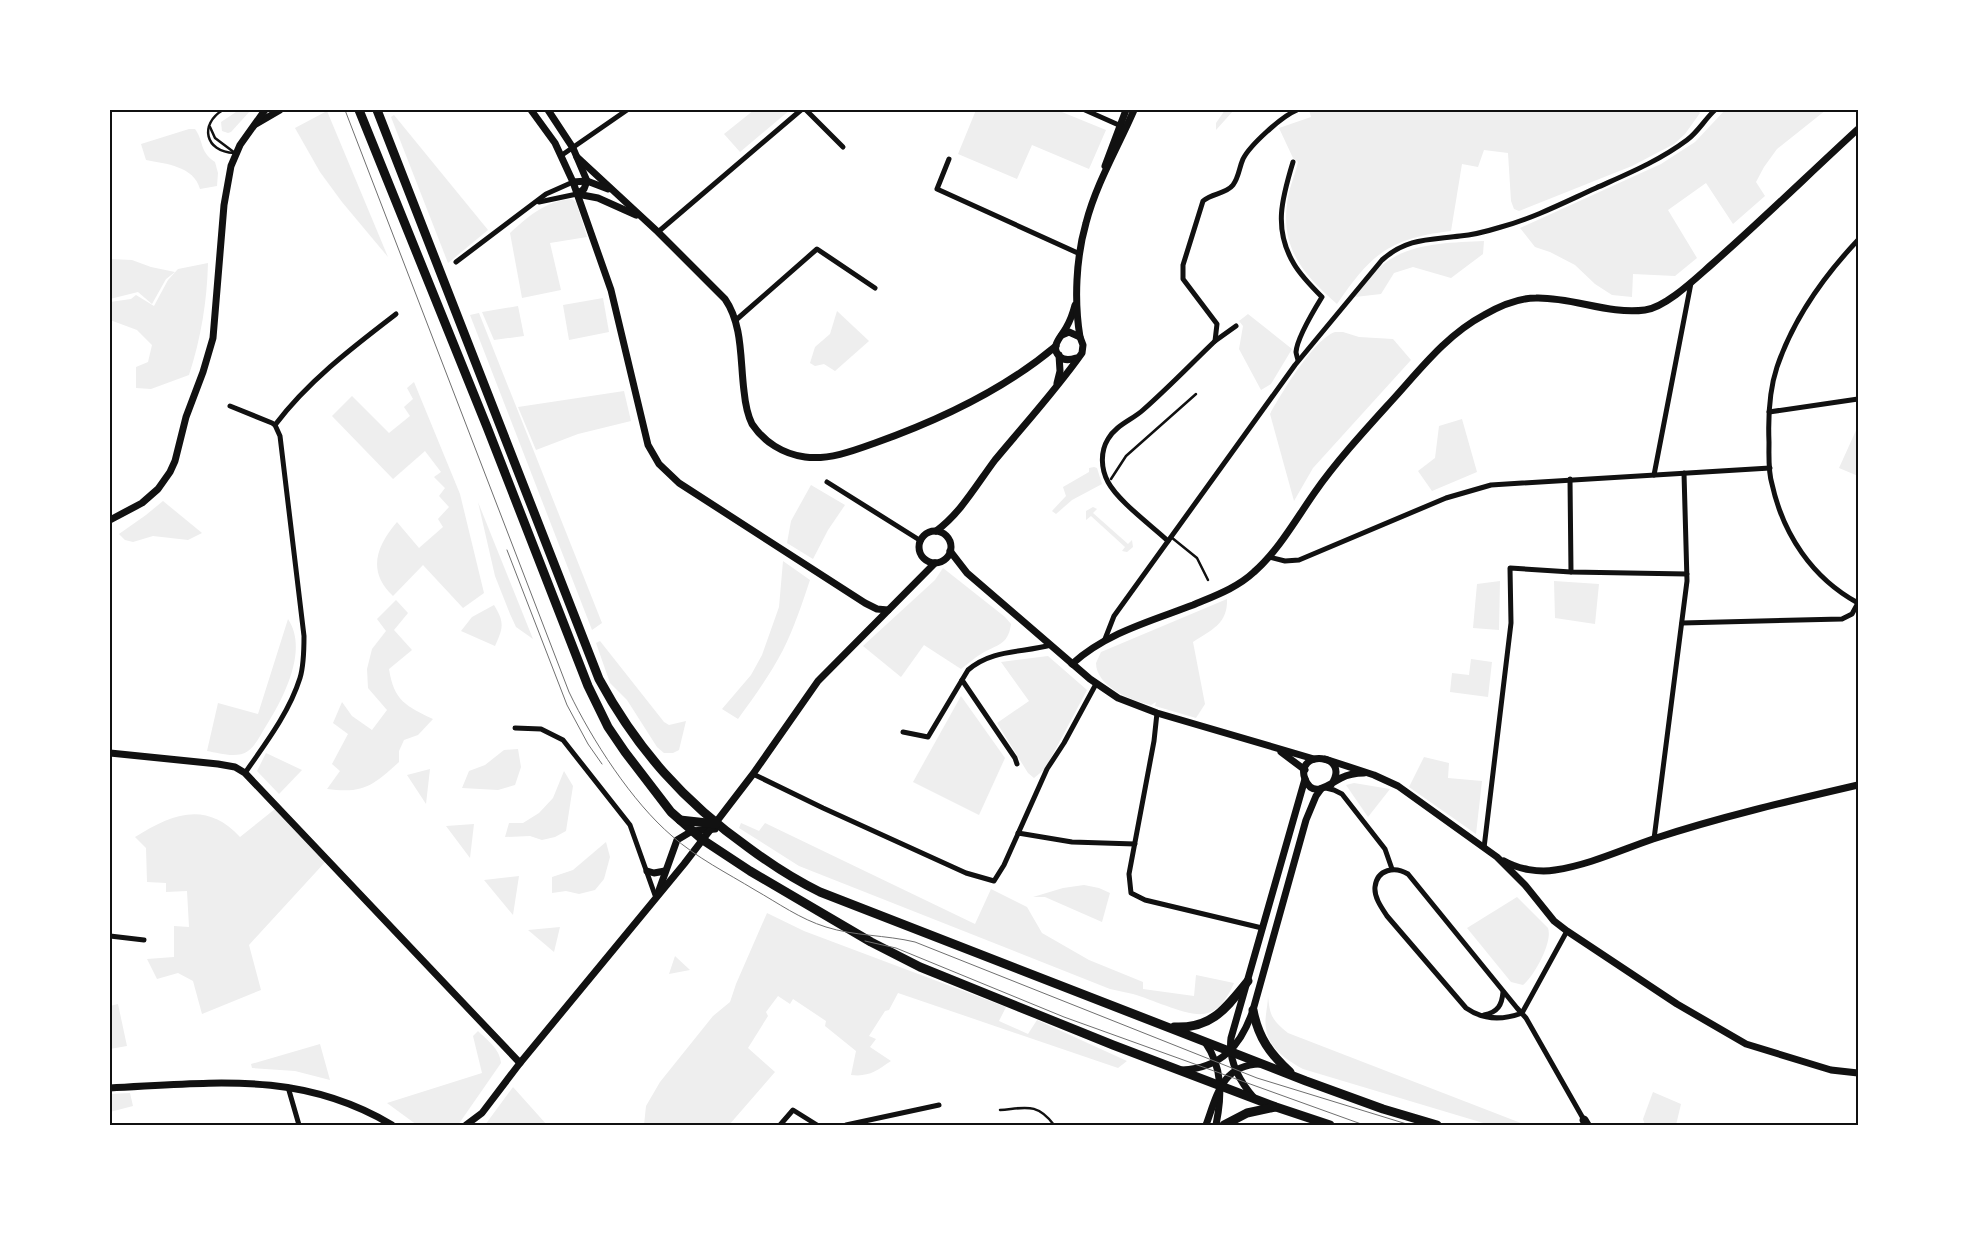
<svg xmlns="http://www.w3.org/2000/svg" width="1968" height="1235" font-family="'Fira Sans',sans-serif">
	<style>
		.green { fill: #eee }
		.lines { fill: none; stroke-linecap: round; stroke-linejoin: round }
		.service { stroke: #111; stroke-width: 2.5 }
		.minor { stroke: #111; stroke-width: 5 }
		.tertiary { stroke: #111; stroke-width: 7 }
		.trunk { stroke: #111; stroke-width: 9 }
		.tram { stroke: #707070; stroke-width: 1 }
		.neatline { fill: none; stroke: #111; stroke-width: 2 }
	</style>
	<rect width="100%" height="100%" fill="#fff"/>
	<g class="green">
		<polygon points="239,110 251,110 231,132 228,133 222,131 221,122"/>
		<polygon points="754,110 790,110 740,152 724,134"/>
		<polygon points="976,110 1057,110 1106,130 1089,169 1032,145 1017,179 958,154"/>
		<polygon points="1225,110 1234,110 1216,130 1216,123"/>
		<path d="M1309 110H1697L1700 113 1685 134 1674 144 1632 166 1519 211 1514 209 1511 201 1508 153 1484 150 1478 167 1462 164 1451 231C1390 238 1371 254 1337 304 1305 276 1281 250 1287 204 1288 190 1295 176 1298 162L1293 158 1279 128 1311 117Z"/>
		<polygon points="1725,110 1826,110 1777,149 1764,167 1756,182 1765,196 1733,224 1706,183 1668,210 1697,258 1675,276 1633,274 1632,297 1612,295 1595,284 1575,265 1550,252 1535,247 1520,228 1661,164 1695,142"/>
		<polygon points="327,111 388,257 342,202 320,172 295,128"/>
		<polygon points="394,115 488,230 448,263 391,117"/>
		<path d="M189 129H195C204 141 199 151 215 162L218 173 217 186 200 189C194 166 166 164 146 160L141 144Z"/>
		<path d="M572 199 576 202 587 237 550 243 561 290 522 298 510 233C529 216 545 201 572 199Z"/>
		<path d="M1484 241 1483 254 1451 278 1413 267 1394 273 1381 294 1355 297C1361 289 1367 280 1374 273 1402 242 1446 243 1484 241Z"/>
		<polygon points="110,259 132,260 151,267 175,272 166,279 152,304 138,292 110,299"/>
		<path d="M208 263C207 302 201 338 189 375L151 389 136 388V367L148 362 152 345 137 330 110 320V302L131 299 136 295 154 306 168 280 178 269Z"/>
		<polygon points="603,298 609,332 569,340 563,305"/>
		<polygon points="518,306 524,336 494,340 482,312"/>
		<polygon points="837,311 869,341 835,371 824,364 815,366 810,363 815,347 830,334"/>
		<polygon points="479,313 602,623 592,630 470,315"/>
		<polygon points="1248,314 1292,349 1271,384 1261,390 1239,349 1243,326 1239,321"/>
		<path d="M1335 332H1343L1359 337 1393 339 1411 360 1313 468 1294 501 1270 414C1281 394 1314 339 1335 332Z"/>
		<path d="M414 382 460 494 484 593 463 608 423 565 393 596C367 571 376 547 397 522L419 548 443 527 438 519 449 507 439 496 445 488 434 477 441 472 425 451 393 479 332 416 352 396 389 433 410 416 404 407 413 399 407 388Z"/>
		<polygon points="624,391 631,421 578,434 536,450 518,407"/>
		<polygon points="1462,419 1477,472 1432,491 1418,471 1435,458 1439,426"/>
		<polygon points="1858,426 1858,476 1839,468"/>
		<polygon points="1094,467 1097,468 1102,484 1072,500 1056,514 1052,511 1066,496 1063,487 1089,472 1089,468"/>
		<polygon points="811,485 845,505 828,530 813,559 787,543 791,521"/>
		<polygon points="163,501 202,533 188,540 153,536 133,542 125,540 119,534 146,515"/>
		<polygon points="478,502 533,639 516,627 510,614 495,576"/>
		<polygon points="1093,507 1097,509 1093,513 1128,544 1132,540 1133,547 1127,552 1122,551 1125,547 1091,516 1086,520 1086,511"/>
		<path d="M783 561 810 580C802 604 794 628 783 650 770 675 754 697 738 719L722 709 751 675 762 655 779 607Z"/>
		<path d="M943 568 1005 617 1011 624C1008 646 997 644 981 654 974 658 968 664 961 669L924 645 901 677 863 646 935 580Z"/>
		<polygon points="1500,581 1499,630 1473,628 1477,584"/>
		<polygon points="1554,581 1599,584 1595,624 1555,618"/>
		<path d="M1227 599C1228 624 1211 630 1193 642L1205 704 1196 718 1155 706 1156 702 1151 705C1131 701 1096 686 1096 663L1101 652Z"/>
		<path d="M396 600 408 613 394 630 412 650 389 669C394 701 406 706 433 719L418 735 404 740 399 751V762C373 785 365 794 327 789L340 771 332 764 348 734 333 723 342 702 352 716 372 730 387 710 368 688 367 669 372 649 386 631 377 619Z"/>
		<path d="M494 605C505 623 503 628 495 646L461 631 472 617Z"/>
		<path d="M288 619C309 650 283 699 266 726 261 734 256 745 248 751 237 759 219 753 207 751L218 703 258 714Z"/>
		<polygon points="600,641 664,722 669,725 686,721 679,750 673,753 664,753 657,747 627,700 610,683 596,643"/>
		<polygon points="1048,656 1087,690 1045,769 1034,778 1028,773 997,723 1029,701 1001,662"/>
		<polygon points="1471,659 1492,662 1488,697 1450,692 1452,673 1469,675"/>
		<polygon points="961,696 1005,758 979,815 913,782"/>
		<polygon points="518,749 521,767 515,785 498,790 462,788 469,771 485,765 504,750"/>
		<polygon points="266,753 302,770 279,794 257,771"/>
		<polygon points="1424,757 1449,763 1448,778 1482,781 1476,834 1409,787"/>
		<polygon points="430,769 426,804 407,775"/>
		<polygon points="564,771 573,786 566,831 555,837 542,840 530,836 505,837 509,823 523,823 539,813 553,798"/>
		<polygon points="1354,783 1390,789 1368,817 1346,785"/>
		<path d="M275 809 327 860 249 945 261 990 202 1014 193 981 178 973 157 979 147 959 174 957V926L189 927 187 891 166 892V883L147 882 146 848 135 837C172 814 206 800 240 837Z"/>
		<path d="M741 823 759 831 765 823 975 924 991 889 1027 907 1042 933 1089 960 1143 982V989L1194 996 1196 975 1234 983C1229 995 1219 1013 1203 1014 1186 1016 1151 999 1133 994 1125 992 1118 991 1110 989L799 866 739 828Z"/>
		<polygon points="474,824 470,858 446,826"/>
		<polygon points="606,842 610,857 604,879 595,890 579,894 566,891 552,893 552,877 573,870"/>
		<polygon points="519,876 513,915 484,880"/>
		<polygon points="1084,885 1099,888 1110,893 1102,922 1045,897 1033,897 1063,888"/>
		<path d="M1517 897 1548 928C1553 942 1534 976 1523 985L1511 982 1467 928Z"/>
		<path d="M767 913 804 931 1006 1007 999 1021 1028 1034 1037 1020 1127 1061 1118 1068 898 993 889 1010 885 1011 869 1036 876 1039 870 1047 891 1061C876 1071 869 1077 851 1075L856 1051 825 1026 826 1021 793 999 790 1004 778 996 766 1012 768 1016 748 1048 775 1072 729 1125H644L646 1106 660 1082 713 1016 730 1002 736 984Z"/>
		<polygon points="560,927 554,952 528,930"/>
		<polygon points="675,956 690,970 669,974"/>
		<path d="M1268 996C1270 1016 1272 1020 1288 1033L1526 1125H1490L1303 1069C1287 1060 1268 1048 1266 1028 1264 1019 1268 1006 1268 996Z"/>
		<polygon points="118,1004 127,1046 110,1049 110,1006"/>
		<path d="M478 1031C487 1040 500 1049 501 1063L458 1125H417L387 1103 482 1073 473 1036Z"/>
		<polygon points="320,1044 330,1080 295,1071 252,1068 251,1064"/>
		<polygon points="513,1087 547,1125 485,1125"/>
		<polygon points="1653,1092 1681,1104 1676,1125 1645,1125 1643,1119"/>
		<polygon points="130,1093 133,1106 110,1112 110,1094"/>
	</g>
	<g class="lines">
		<g class="service">
			<path d="M223 110C199 124 205 152 234 153"/>
			<polyline points="210,127 215,138 235,153"/>
			<polyline points="1111,479 1126,456 1196,394"/>
			<polyline points="1171,537 1197,558 1208,580"/>
			<path d="M1000 1110C1025 1108 1037 1102 1054 1125"/>
		</g>
		<g class="minor">
			<polyline points="806,110 843,147"/>
			<polyline points="1085,110 1121,126"/>
			<polyline points="562,155 627,110"/>
			<polyline points="949,159 937,189 1080,254"/>
			<path d="M1293 162C1282 198 1273 229 1294 264 1301 276 1312 287 1322 297 1314 310 1297 339 1296 352 1296 353 1298 360 1298 360"/>
			<polyline points="539,202 577,194"/>
			<polyline points="658,232 801,110"/>
			<path d="M1858 240C1824 276 1793 320 1777 367 1769 391 1768 417 1769 442 1769 456 1768 471 1772 484 1783 534 1812 578 1858 603"/>
			<polyline points="456,262 546,194 573,182"/>
			<polyline points="736,320 817,249 875,288"/>
			<polyline points="1215,341 1236,326"/>
			<path d="M230 406 272 423 275 425 280 436 304 636C304 650 304 665 300 678 289 713 265 744 245 773"/>
			<polyline points="1769,412 1858,399"/>
			<path d="M275 425C308 381 353 347 396 314"/>
			<polyline points="1654,475 1691,283"/>
			<polyline points="1570,479 1571,572"/>
			<polyline points="827,482 921,541"/>
			<path d="M1168 541C1152 526 1118 501 1108 482 1101 469 1100 452 1108 439 1116 425 1132 420 1143 410 1168 388 1191 364 1215 341L1217 324 1183 279V265L1203 201C1212 193 1226 194 1233 185 1239 177 1239 168 1243 159 1250 145 1282 116 1297 110"/>
			<polyline points="1269,557 1285,561 1299,560 1446,498 1491,485 1770,468"/>
			<polyline points="1682,623 1842,619 1852,614 1858,603"/>
			<path d="M1105 639 1114 616 1295 365 1382 260C1407 238 1429 240 1460 236 1473 235 1488 231 1501 227 1534 218 1565 202 1596 188 1627 174 1659 161 1687 140 1698 132 1705 119 1715 110"/>
			<polyline points="962,680 1015,758 1017,764"/>
			<polyline points="1157,713 1154,741 1129,874 1131,893 1145,900 1262,928"/>
			<polyline points="515,728 541,729 563,740 630,825 656,898"/>
			<path d="M903 732 928 737 968 670C992 649 1022 653 1051 645"/>
			<polyline points="753,774 823,808 966,873 994,881 1004,865 1047,769 1064,743 1096,684"/>
			<polyline points="1326,788 1334,790 1342,794 1385,849 1392,869"/>
			<polyline points="1018,833 1072,842 1135,844"/>
			<polyline points="1654,839 1687,581 1684,473"/>
			<polyline points="1484,848 1511,623 1510,568 1571,572 1687,574"/>
			<path d="M1567 931 1522 1013C1503 1020 1483 1020 1466 1008L1387 916C1381 907 1374 897 1375 887 1377 869 1395 866 1408 874L1517 1008 1526 1018 1584 1120"/>
			<polyline points="110,936 144,940"/>
			<path d="M1484 1015C1498 1012 1502 1005 1503 992"/>
			<polyline points="288,1087 299,1125"/>
			<polyline points="780,1125 793,1110 817,1125"/>
			<polyline points="846,1125 939,1105"/>
		</g>
		<g class="tertiary">
			<polyline points="531,110 555,143 573,182 611,290 648,445 659,464 679,483 865,603 877,609 888,610"/>
			<polyline points="548,110 573,148 587,181 584,189 577,194"/>
			<polyline points="256,124 280,110"/>
			<path d="M577 157 658 232 725 299C743 325 740 360 744 391 745 401 747 414 752 424 764 442 783 454 805 457 829 460 853 451 875 443 937 421 1005 389 1056 346"/>
			<polyline points="1105,166 1126,110"/>
			<polyline points="573,182 587,181 608,189"/>
			<polyline points="577,194 598,198 636,215"/>
			<path d="M1075 305C1073 313 1070 321 1066 328 1061 337 1049 347 1060 357 1065 361 1070 360 1076 358"/>
			<path d="M1080 337C1074 301 1076 258 1086 223 1096 184 1118 147 1134 110"/>
			<polyline points="1057,383 1060,371 1059,355"/>
			<polyline points="110,520 142,503 158,489 170,472 175,461 186,417 203,372 213,338 224,205 231,166 240,145 265,110"/>
			<path d="M936 531C960 514 977 484 995 460 1024 425 1056 390 1082 353L1083 345 1080 337 1069 332 1062 335"/>
			<circle cx="935" cy="547" r="16"/>
			<polyline points="950,551 967,573 1090,679 1118,698 1157,713 1314,759"/>
			<path d="M1072 664C1106 633 1151 621 1193 605 1214 596 1237 588 1254 572 1279 550 1296 519 1315 492 1339 458 1368 427 1396 396 1422 367 1448 334 1484 315 1498 307 1519 298 1536 298 1573 297 1609 315 1645 310 1666 307 1695 279 1711 265 1761 221 1809 174 1858 129"/>
			<polyline points="1281,752 1305,770"/>
			<polyline points="110,753 218,764 235,767 245,773 520,1063"/>
			<polyline points="1325,759 1374,775 1398,786 1497,857 1525,885 1554,921 1567,931 1677,1004 1746,1044 1831,1070 1858,1073"/>
			<path d="M1331 785C1353 753 1294 749 1305 779 1313 800 1331 783 1341 778 1349 774 1356 773 1364 773"/>
			<path d="M1504 861C1518 869 1539 873 1555 870 1589 865 1621 850 1653 839 1720 817 1789 801 1858 785"/>
			<polyline points="647,871 654,873 665,871"/>
			<polyline points="658,893 677,840 692,831 715,829"/>
			<path d="M1205 1042C1223 1068 1222 1095 1216 1125"/>
			<path d="M1182 1070C1221 1068 1241 1046 1253 1010L1306 820 1316 796 1321 789"/>
			<path d="M110 1088C212 1083 300 1070 392 1125"/>
			<path d="M1255 1099C1240 1082 1228 1061 1231 1038L1305 779"/>
			<polyline points="466,1125 482,1113 520,1063 684,864 753,774 818,681 935,563"/>
			<path d="M1206 1125C1217 1095 1222 1065 1260 1064"/>
		</g>
		<g class="trunk">
			<polyline points="359,110 487,427 588,686 608,727 625,752 671,812 703,840 750,871 871,942 920,967 1113,1045 1276,1107 1330,1125"/>
			<path d="M377 110 599 679C637 749 684 802 749 848 772 865 795 880 820 892L1306 1081 1383 1109 1437 1125"/>
			<polyline points="680,820 716,824"/>
			<path d="M1253 1010C1258 1037 1270 1054 1290 1072"/>
			<path d="M1174 1027C1212 1029 1226 1008 1248 981"/>
			<polyline points="1584,1120 1587,1125"/>
			<polyline points="1224,1125 1247,1113 1275,1107"/>
		</g>
		<g class="tram">
			<path d="M345 110 569 692C592 740 632 802 672 836 697 858 727 873 755 890 778 903 800 919 826 927 854 936 886 935 915 942L1257 1078 1410 1125"/>
			<polyline points="507,550 567,705 588,744 602,764"/>
			<polyline points="865,941 896,948 1064,1017 1364,1125"/>
		</g>
	</g>
	<rect width="1968" height="1235" fill="none" stroke="#ffffff" stroke-width="222"/>
	<rect x="111" y="111" width="1746" height="1013" class="neatline"/>
</svg>
